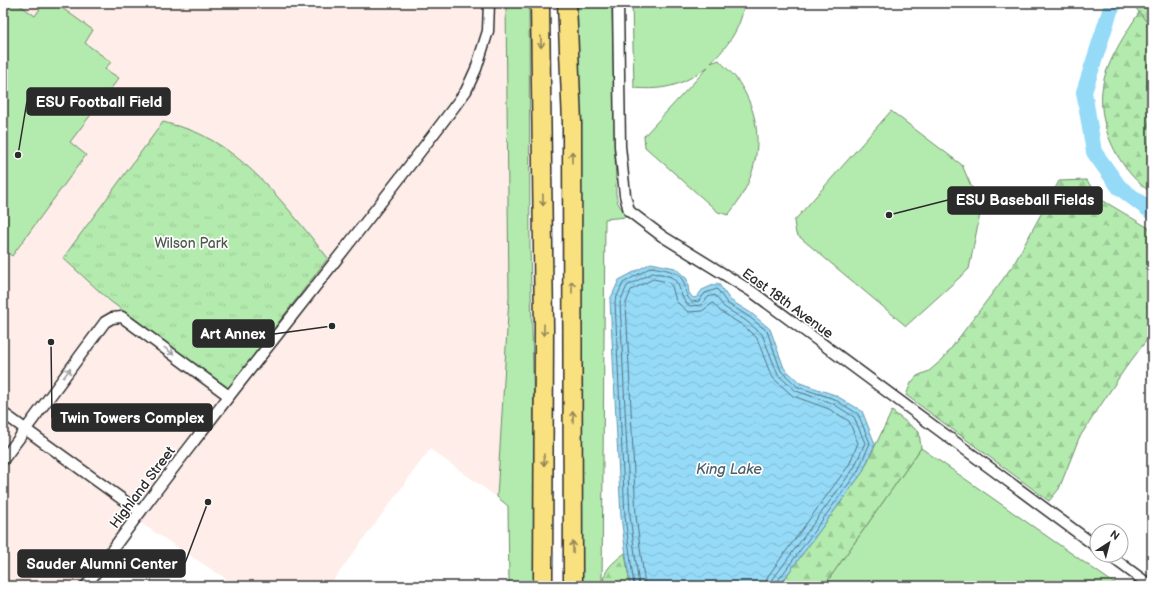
<svg xmlns="http://www.w3.org/2000/svg" width="1155" height="589" font-family="'Balsamiq Sans',sans-serif">
	<style>
		.built { fill: #feede8 }
		.grass { fill: #b3eaad; stroke: #6f8a6c }
		.forest { fill: url(#forest-firs); stroke: #6f8a6c }
		.park { fill: url(#park-tufts); stroke: #6f8a6c }
		.water { fill: url(#water-waves); stroke: #6b94a5 }
		.lines { fill: none; stroke-linecap: round; stroke-linejoin: round }
		.shore { stroke: #55717d; stroke-width: 1 }
		.river { stroke: #95daf7; stroke-width: 16 }
		.minor-casing { stroke: #2b2b2b; stroke-width: 13 }
		.motorway-casing { stroke: #2b2b2b; stroke-width: 21 }
		.minor { stroke: #fff; stroke-width: 10 }
		.motorway { stroke: #fae180; stroke-width: 18 }
		.oneway { stroke: #928656 }
		.oneway2 { stroke: #a0a0a0 }
		.labels { text-anchor: middle; stroke-width: 3.5; stroke-linejoin: round; paint-order: stroke }
		.park-label { font-size: 14px; fill: #4d5b4c; stroke: #fff }
		.street-label { font-size: 14px; fill: #2b2b2b; stroke: #fff }
		.water-label { font-size: 15px; font-style: italic; fill: #4b6068; stroke: #fff }
		.leader { fill: none; stroke: #2b2b2b; stroke-width: 1.5 }
		.callout-dot { fill: #2b2b2b; stroke: #fff; stroke-width: 1.5 }
		.callout { fill: #2b2b2b; stroke: #2b2b2b; stroke-width: 1.5 }
		.callout-label { font-size: 15px; text-anchor: middle; font-weight: bold; fill: #fff }
	</style>
	<defs>
		<pattern id="forest-firs" width="22" height="20" patternUnits="userSpaceOnUse"><rect width="22" height="20" fill="#b3eaad"/><path d="M5 1l3.5 6h-7zM16 11l3.5 6h-7z" fill="#9ac995"/></pattern>
		<pattern id="park-tufts" width="24" height="20" patternUnits="userSpaceOnUse"><rect width="24" height="20" fill="#b3eaad"/><path d="M3 7l-1-3M5 7V3M7 7l1-3M15 17l-1-3M17 17v-4M19 17l1-3" fill="none" stroke="#9ac995"/></pattern>
		<pattern id="water-waves" width="16" height="10" patternUnits="userSpaceOnUse"><rect width="16" height="10" fill="#95daf7"/><path d="M0 5q4-4 8 0t8 0" fill="none" stroke="#81bbd4"/></pattern>
	</defs>
	<rect width="100%" height="100%" fill="#fff"/>
	<filter id="ink" filterUnits="userSpaceOnUse"><feTurbulence type="fractalNoise" baseFrequency=".025" numOctaves="2"/><feDisplacementMap in="SourceGraphic" scale="8" xChannelSelector="R" yChannelSelector="G"/><feConvolveMatrix kernelMatrix="1 2 1 2 8 2 1 2 1" color-interpolation-filters="sRGB"/></filter>
	<g filter="url(#ink)">
		<polygon class="built" points="3,3 506,3 509,297 497,497 430,449 329,586 237,586 130,516 79,586 3,586"/>
		<g class="grass">
			<polygon points="3,3 17,3 35,16 44,3 55,3 93,30 85,43 111,62 105,69 119,78 70,142 86,155 12,256 3,249"/>
			<polygon points="506,3 529,3 530,246 535,455 535,586 509,586 508,506 497,497 509,297"/>
			<polygon points="577,3 612,3 616,194 618,203 627,217 605,219 602,586 580,586"/>
			<path d="M632 3H744C742 27 727 47 711 63L719 60C724 66 731 72 736 78 768 123 762 174 728 215L718 212 645 147 644 136 708 67C703 69 698 74 692 77 674 88 655 90 634 88Z"/>
			<polygon points="891,111 962,165 981,209 969,269 906,326 796,234 794,221"/>
			<polygon points="921,448 1118,586 824,586"/>
		</g>
		<g class="forest">
			<path d="M1145 3H1152V193C1115 169 1090 112 1107 70 1116 46 1132 24 1145 3Z"/>
			<polygon points="1086,180 1102,200 1152,230 1152,333 1124,370 1079,438 1059,489 1049,501 906,395 911,383 917,376 929,371 943,359 1003,279 1015,262 1059,181"/>
			<polygon points="892,411 919,432 921,448 824,586 779,586 862,473"/>
			<path d="M625 553 630 586H602C604 569 612 563 625 553Z"/>
		</g>
		<g class="park">
			<polygon points="1132,3 1152,3 1152,10 1146,21"/>
			<path d="M163 122C177 126 191 129 204 136 255 162 292 214 328 258L228 388 110 301 63 258Z"/>
		</g>
		<polygon class="water" points="651,263 675,268 687,279 689,293 693,298 697,297 702,290 718,283 730,300 751,313 770,329 784,368 800,383 835,395 862,411 875,444 862,473 779,586 630,586 621,517 610,300 619,280"/>
		<g class="lines">
			<g class="shore">
				<path d="M634 586 625 517 615 301 623 283 651 267C662 269 678 270 683 281 687 290 684 295 692 302L699 301 705 293 717 289 727 303 748 316 767 331 781 371 798 387 834 399 858 414 870 443 858 471 777 582 776 586"/>
				<path d="M639 586 630 516 620 302 627 286 652 273C658 274 666 274 671 277 683 284 678 299 690 306L701 305 708 297 715 295 724 307 745 320 762 334 778 375 796 391 832 403 854 417 865 443 854 468 773 579 771 586"/>
				<polyline points="645,586 636,516 626,303 631,290 653,279 668,282 672,286 676,301 688,312 702,311 713,303 720,311 742,325 757,338 770,373 774,379 793,396 829,409 849,421 858,443 849,465 768,576 765,586"/>
			</g>
			<polyline class="river" points="1116,3 1111,8 1084,92 1094,152 1119,187 1152,212"/>
			<defs>
				<g id="minor">
					<polyline points="618,3 620,146 625,195 629,211 662,236 751,291 1097,547"/>
					<polyline points="3,413 140,512"/>
					<polyline points="3,460 105,322 112,318 122,317 229,396"/>
					<polyline points="1109,555 1151,586"/>
					<path d="M86 586C207 417 342 258 466 91L476 69 488 31 489 3"/>
				</g>
				<g id="motorway">
					<polyline points="540,3 544,328 543,586"/>
					<polyline points="567,3 572,123 573,586"/>
				</g>
			</defs>
			<use href="#minor" class="minor-casing"/>
			<use href="#motorway" class="motorway-casing"/>
			<use href="#minor" class="minor"/>
			<use href="#motorway" class="motorway"/>
		</g>
		<defs><path id="oneway-shaft" d="M-6 0H5M1.5-3L5.5 0L1.5 3" fill="none" stroke-width="1.6" stroke-linecap="round" stroke-linejoin="round"/></defs>
		<g class="oneway">
			<use href="#oneway-shaft" transform="translate(541 42) rotate(89)"/>
			<use href="#oneway-shaft" transform="translate(572 157) rotate(-90)"/>
			<use href="#oneway-shaft" transform="translate(543 200) rotate(89)"/>
			<use href="#oneway-shaft" transform="translate(572 287) rotate(-90)"/>
			<use href="#oneway-shaft" transform="translate(544 330) rotate(90)"/>
			<use href="#oneway-shaft" transform="translate(573 417) rotate(-90)"/>
			<use href="#oneway-shaft" transform="translate(544 460) rotate(90)"/>
			<use href="#oneway-shaft" transform="translate(573 547) rotate(-90)"/>
		</g>
		<g class="oneway2">
			<use href="#oneway-shaft" transform="translate(169 351) rotate(37)"/>
			<use href="#oneway-shaft" transform="translate(67 373) rotate(-53)"/>
		</g>
	</g>
	<g class="labels">
		<g class="park-label">
			<text x="191" y="248">Wilson Park</text>
		</g>
		<g class="street-label">
			<text transform="translate(788 303) rotate(36)" y="5">East 18th Avenue</text>
			<text transform="translate(142 487) rotate(-53)" y="5">Highland Street</text>
		</g>
		<g class="water-label">
			<text x="729" y="474">King Lake</text>
		</g>
	</g>
	<path class="leader" d="M18 155L27 101M889 215L948 200M332 326L274 334M51 342L52 418M208 502L185 563"/>
	<g class="callout-dot">
		<circle cx="18" cy="155" r="4"/>
		<circle cx="889" cy="215" r="4"/>
		<circle cx="332" cy="326" r="4"/>
		<circle cx="51" cy="342" r="4"/>
		<circle cx="208" cy="502" r="4"/>
	</g>
	<g class="callout">
		<rect x="27" y="88" width="143" height="27" rx="4"/>
		<rect x="948" y="187" width="154" height="27" rx="4"/>
		<rect x="193" y="320" width="81" height="27" rx="4"/>
		<rect x="52" y="404" width="160" height="27" rx="4"/>
		<rect x="18" y="550" width="167" height="27" rx="4"/>
	</g>
	<g class="callout-label">
		<text x="99" y="107">ESU Football Field</text>
		<text x="1025" y="205">ESU Baseball Fields</text>
		<text x="233" y="339">Art Annex</text>
		<text x="132" y="423">Twin Towers Complex</text>
		<text x="102" y="569">Sauder Alumni Center</text>
	</g>
	<rect width="1155" height="589" fill="none" stroke="#fff" stroke-width="16"/>
	<rect x="8" y="8" width="1139" height="573" fill="none" stroke="#2b2b2b" stroke-width="1.5" filter="url(#ink)"/>
	<g transform="translate(1109 543) rotate(36)"><circle r="19" fill="#ffffff" stroke="#aaaaaa"/>
	<path d="M0-3L7 15L0 10L-7 15Z" fill="#2b2b2b"/>
	<text y="-6" font-size="11" font-weight="bold" text-anchor="middle" fill="#2b2b2b">N</text>
	</g>
</svg>
